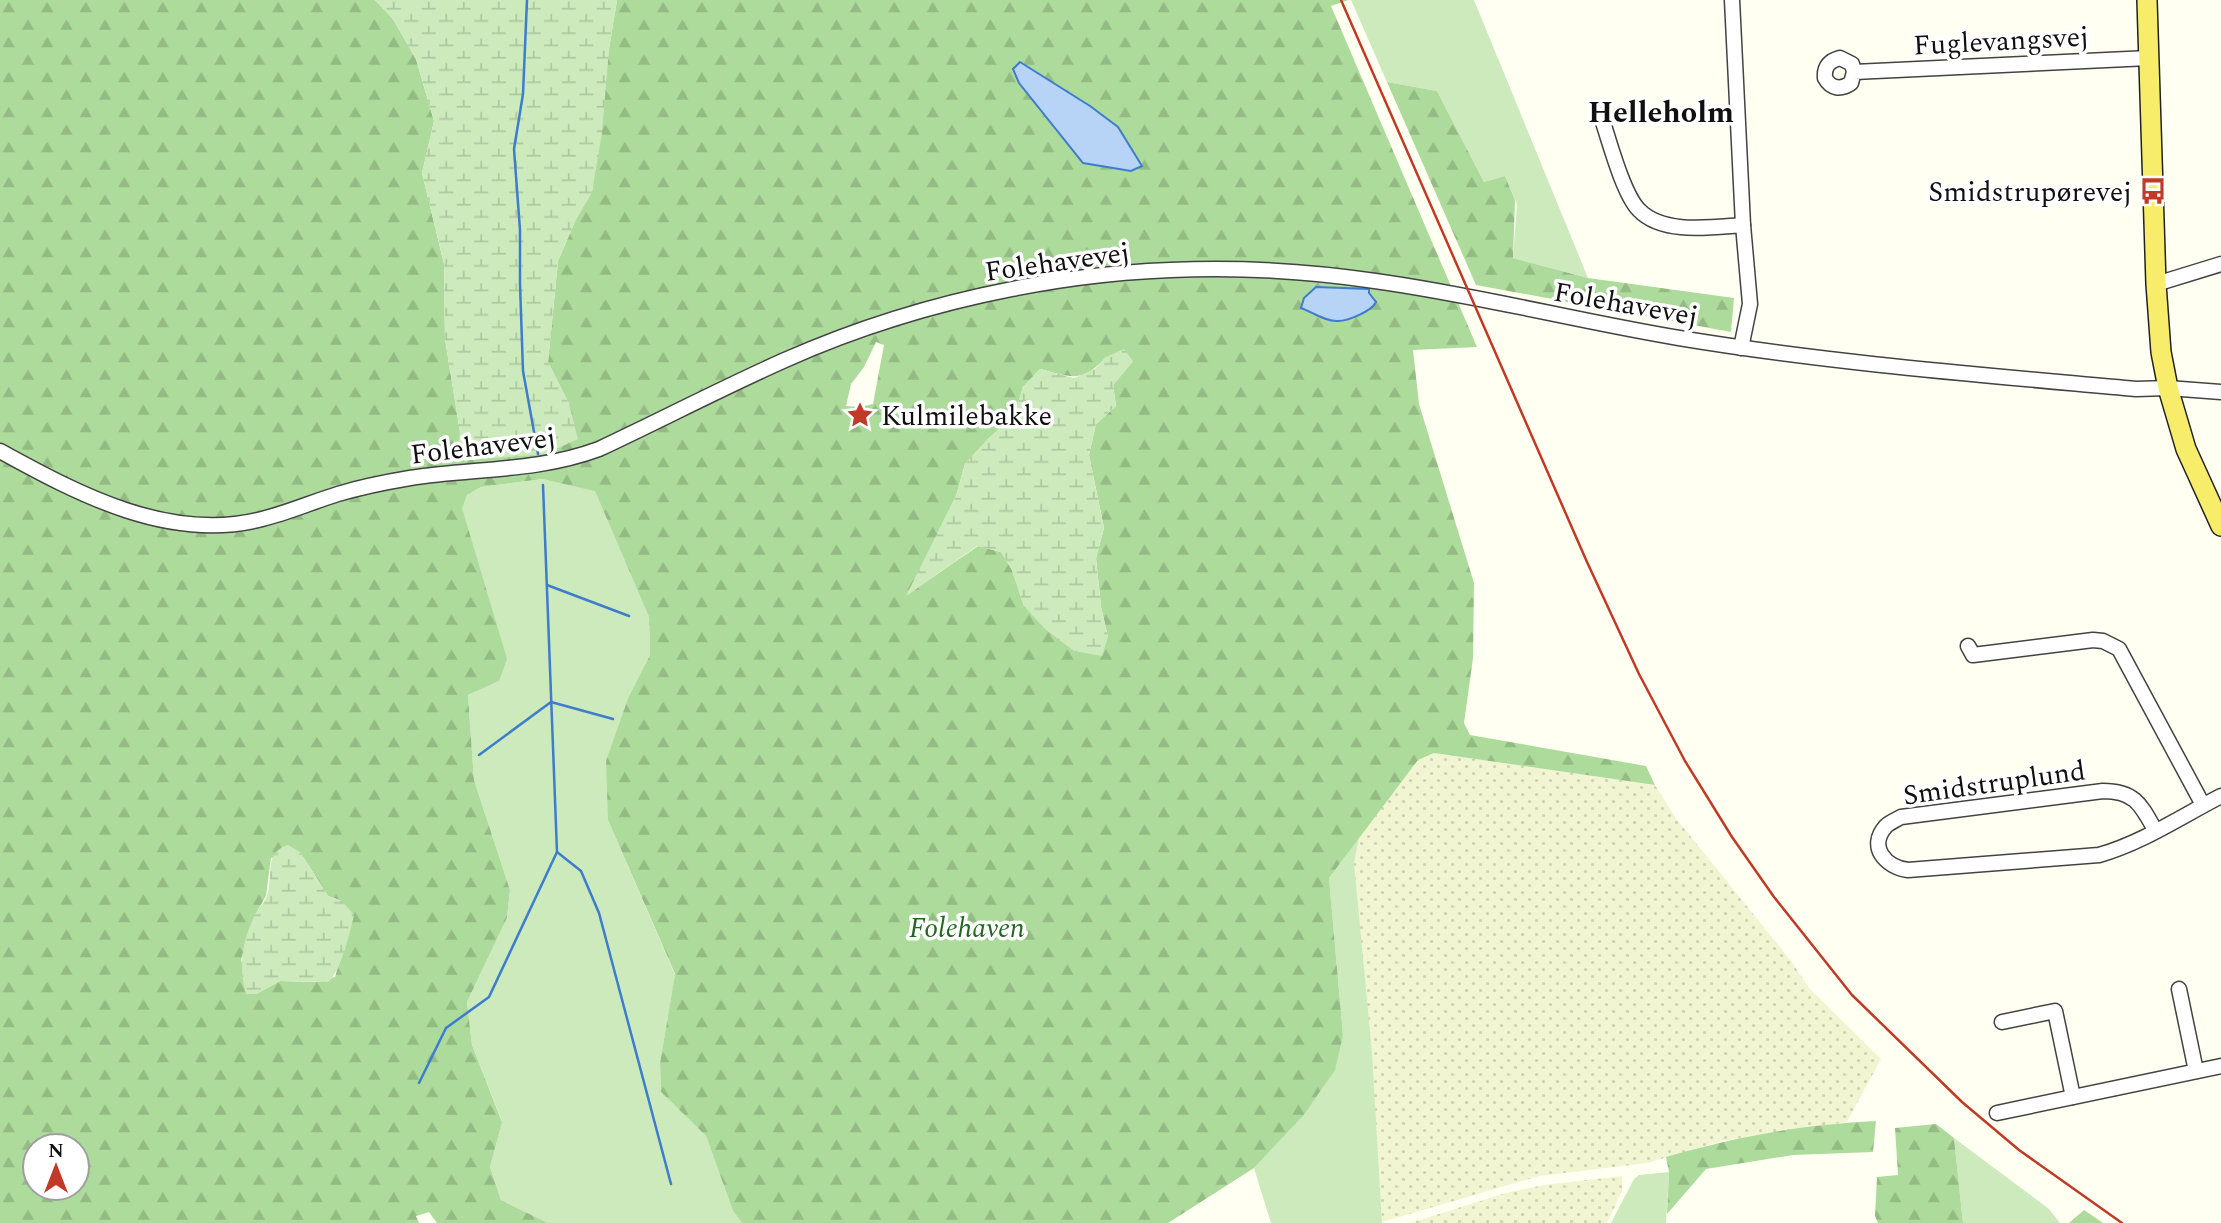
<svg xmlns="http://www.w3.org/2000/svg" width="2221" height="1223" font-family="Spectral,serif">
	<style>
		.farmland { fill: url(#farmland-dots) }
		.grass { fill: #cceabb }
		.forest { fill: url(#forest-firs); fill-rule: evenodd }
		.wetland { fill: url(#wetland-marsh) }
		.water { fill: #b7d4f6; stroke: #3e7ccd; stroke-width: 2 }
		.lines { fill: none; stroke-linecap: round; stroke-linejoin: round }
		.stream { stroke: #3e7ccd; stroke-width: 2.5 }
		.minor-casing { stroke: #434343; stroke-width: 17 }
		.major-casing { stroke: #212121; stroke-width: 22 }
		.minor { stroke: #fff; stroke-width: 14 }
		.major { stroke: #f8ed6a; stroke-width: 19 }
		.rail { stroke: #c03a27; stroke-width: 2.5 }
		.labels { text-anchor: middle; stroke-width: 7; stroke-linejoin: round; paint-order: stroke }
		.street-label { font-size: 28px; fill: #101010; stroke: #fff }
		.poi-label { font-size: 28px; fill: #101010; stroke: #fff; text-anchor: end }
		.park-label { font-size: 28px; font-style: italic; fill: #22681f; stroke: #fff }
		.neighbourhood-label { font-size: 30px; font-weight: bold; fill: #101010; stroke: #fff }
	</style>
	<defs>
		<pattern id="farmland-dots" width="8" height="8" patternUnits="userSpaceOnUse" patternTransform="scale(1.75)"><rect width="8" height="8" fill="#f2f5d2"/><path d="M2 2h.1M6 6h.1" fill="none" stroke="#ced1b3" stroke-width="1.8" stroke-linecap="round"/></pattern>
		<pattern id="forest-firs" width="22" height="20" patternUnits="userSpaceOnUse" patternTransform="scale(1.75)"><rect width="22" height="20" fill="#addb9b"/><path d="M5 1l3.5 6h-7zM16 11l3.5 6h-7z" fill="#94bb84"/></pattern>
		<pattern id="wetland-marsh" width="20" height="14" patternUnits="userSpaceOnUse" patternTransform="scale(1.75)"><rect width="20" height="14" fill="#cceabb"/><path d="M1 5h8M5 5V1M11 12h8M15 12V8" fill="none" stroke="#aec8a0"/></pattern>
	</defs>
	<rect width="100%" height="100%" fill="#fffff2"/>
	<g class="farmland">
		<polygon points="1434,753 1655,785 1675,817 1791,961 1809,988 1881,1059 1847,1122 1722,1141 1647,1163 1539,1176 1382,1222 1354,863 1359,838 1418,760"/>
		<polygon points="1622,1176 1622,1191 1607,1223 1410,1223 1506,1193 1544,1185"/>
	</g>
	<g class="grass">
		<polygon points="1351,0 1474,0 1588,278 1513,258 1517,204 1505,176 1484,182 1437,91 1387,82"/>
		<polygon points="542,479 595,490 649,617 650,655 629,696 608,820 675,975 660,1063 661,1092 706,1136 733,1211 742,1223 548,1223 501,1200 490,1167 502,1121 472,1045 467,1002 507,918 510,890 474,780 468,695 499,681 461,508 467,495 481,487"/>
		<polygon points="1359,838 1354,863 1372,1053 1382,1223 1271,1223 1254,1168 1303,1116 1343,1035 1329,878"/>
		<polygon points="1954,1138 2049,1209 2060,1223 1963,1223"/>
		<polygon points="1669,1172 1666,1223 1611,1223 1634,1179 1639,1175"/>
	</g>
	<g class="forest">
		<path d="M0 0H375L393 19 416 59 434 121 422 173 444 264 445 339 460 432 459 453 569 404 548 362 558 261 576 219 592 192 609 49 617 0H1349L1331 6 1477 347 1413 350 1419 404 1474 583 1473 658 1464 723 1470 735 1646 766 1655 785 1434 753 1418 760 1329 878 1343 1035 1335 1070 1303 1116 1254 1168 1168 1223H742L733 1211 706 1136 661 1092 660 1063 675 974 608 820 606 761 629 696 650 655 649 617 595 491 542 479 481 487 467 495 462 508 507 659 499 681 468 695 474 780 510 890 507 918 467 1002 472 1045 502 1122 490 1167 501 1200 548 1223H437L429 1212 416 1216 419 1223H0ZM1020 62 1118 127 1142 166 1083 163 1019 83ZM876 342 884 345 873 404 860 407 846 406 851 384 864 367ZM1106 357 1133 361 1113 385 1116 406 1096 424 1089 455 1104 528 1096 558 1101 607 1108 637 1024 606 1012 570 1001 552 978 546 907 595 956 496 965 464 989 438 1014 416 1023 387 1040 369C1071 377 1082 384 1106 357ZM300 852 328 896 342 901 341 956 335 977 316 982 280 981 256 994 241 960 255 915 266 896 271 858ZM35 1146H77V1188H35Z"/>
		<polygon points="1387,82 1437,91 1484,182 1505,176 1515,200 1513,258 1588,278 1734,298 1731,332 1476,285"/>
		<path d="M1876 1121 1873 1152 1793 1155 1706 1169 1667 1214 1669 1172 1666 1157C1734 1137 1805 1124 1876 1121Z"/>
		<polygon points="1936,1124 1954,1138 1963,1223 1878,1223 1875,1216 1877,1177 1898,1175 1895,1128"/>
		<polygon points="2084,1210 2103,1223 2069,1223"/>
	</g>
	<g class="wetland">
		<polygon points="375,0 617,0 609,49 602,133 592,192 576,219 558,261 548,362 569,404 578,439 545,454 471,460 465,459 459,453 460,432 445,339 444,264 422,173 434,121 416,59 393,19"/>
		<polygon points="1124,349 1133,361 1113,385 1116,406 1096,424 1089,455 1104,528 1096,558 1101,607 1108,637 1102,656 1074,651 1045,629 1024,606 1012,570 1001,552 977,546 906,596 956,496 965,464 989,438 1014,416 1023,387 1040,369 1074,378 1095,369 1106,357"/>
		<path d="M288 845 300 852 328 896 342 901 354 915C350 932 341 972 328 982L280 981 256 994H246C238 968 242 940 255 915 258 908 264 903 267 896 274 877 263 852 288 845Z"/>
	</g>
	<g class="water">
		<polygon points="1020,62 1090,106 1118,127 1142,166 1131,171 1083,163 1019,83 1013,69"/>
		<path d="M1316 287 1369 289V293L1376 302C1372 311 1348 321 1338 321 1326 322 1312 312 1301 308L1304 298Z"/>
	</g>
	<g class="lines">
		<g class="stream">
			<polyline points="527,0 523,94 514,149 520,230 520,284 523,371 538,454"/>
			<polyline points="547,585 629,616"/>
			<polyline points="479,755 551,702 613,719"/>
			<polyline points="557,852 581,871 599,913 671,1184"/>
			<polyline points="419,1083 446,1028 489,997 557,852 543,485"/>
		</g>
		<defs>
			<g id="minor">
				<polyline points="1732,0 1743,225 1750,304 1741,348"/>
				<path d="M1854 72 1852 64 1840 58C1829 61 1824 66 1825 78 1831 89 1841 90 1851 83L1854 72 2149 58"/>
				<path d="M1601 116C1609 140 1623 194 1639 210 1663 235 1712 227 1743 225"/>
				<polyline points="2156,284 2221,264"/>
				<path d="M0 451C78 494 170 543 262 519 287 513 312 502 338 494 361 487 386 482 410 478 475 468 537 472 599 449 661 420 722 388 785 360 857 328 935 304 1012 289 1130 265 1256 263 1375 281 1477 295 1577 321 1679 338 1830 363 1983 375 2136 389L2168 388 2221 392"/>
				<polyline points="1968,646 1973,655 2093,640 2103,641 2119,649 2203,805"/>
				<path d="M2155 830C2141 805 2135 791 2103 791L1901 817C1896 820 1890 822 1886 826 1867 847 1886 867 1908 870L2099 855C2142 843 2182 816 2221 796"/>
				<polyline points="2179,989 2196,1071"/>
				<polyline points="2002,1022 2055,1011 2073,1097"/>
				<polyline points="1997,1113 2221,1066"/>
			</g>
			<polyline id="major" points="2147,0 2156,284 2161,352 2168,388 2186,449 2221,526"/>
		</defs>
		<use href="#minor" class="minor-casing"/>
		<use href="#major" class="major-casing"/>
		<use href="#minor" class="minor"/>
		<use href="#major" class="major"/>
		<polyline class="rail" points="1341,0 1587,562 1639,674 1685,761 1732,837 1774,897 1852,995 1962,1102 2019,1150 2122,1223"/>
	</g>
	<defs>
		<symbol id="bus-bare" viewBox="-9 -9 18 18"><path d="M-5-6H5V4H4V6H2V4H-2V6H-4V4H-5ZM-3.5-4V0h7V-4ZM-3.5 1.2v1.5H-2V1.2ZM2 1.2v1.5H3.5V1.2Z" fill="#c03a27" stroke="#fff" stroke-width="2.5" paint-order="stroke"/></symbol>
		<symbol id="sight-bare" viewBox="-9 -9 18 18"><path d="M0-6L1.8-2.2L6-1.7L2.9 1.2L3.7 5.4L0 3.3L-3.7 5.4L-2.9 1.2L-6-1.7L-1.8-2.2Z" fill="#c03a27" stroke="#fff" stroke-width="2.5" paint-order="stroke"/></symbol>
	</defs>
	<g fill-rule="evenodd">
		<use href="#bus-bare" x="2134" y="172" width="38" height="38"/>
		<use href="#sight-bare" x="841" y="396" width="38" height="38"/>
	</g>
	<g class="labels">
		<g class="street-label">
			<text transform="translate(2001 40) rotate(-3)" y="10">Fuglevangsvej</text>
			<text transform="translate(1057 261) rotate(-8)" y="10">Folehavevej</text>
			<text transform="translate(1626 303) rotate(10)" y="10">Folehavevej</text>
			<text transform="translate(483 445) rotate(-7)" y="10">Folehavevej</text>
			<text transform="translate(1994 782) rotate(-8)" y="10">Smidstruplund</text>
		</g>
		<g class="poi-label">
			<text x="2132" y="201">Smidstrupørevej</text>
			<text x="881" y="425" text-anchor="start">Kulmilebakke</text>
		</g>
		<g class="park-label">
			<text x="967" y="937">Folehaven</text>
		</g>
		<g class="neighbourhood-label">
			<text x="1661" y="122">Helleholm</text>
		</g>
	</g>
	<g transform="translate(56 1167)"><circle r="33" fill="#ffffff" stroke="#9f9f9f" stroke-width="2"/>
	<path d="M0-5L12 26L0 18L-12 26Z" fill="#c03a27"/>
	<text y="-10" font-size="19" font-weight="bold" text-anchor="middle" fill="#101010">N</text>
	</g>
</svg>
